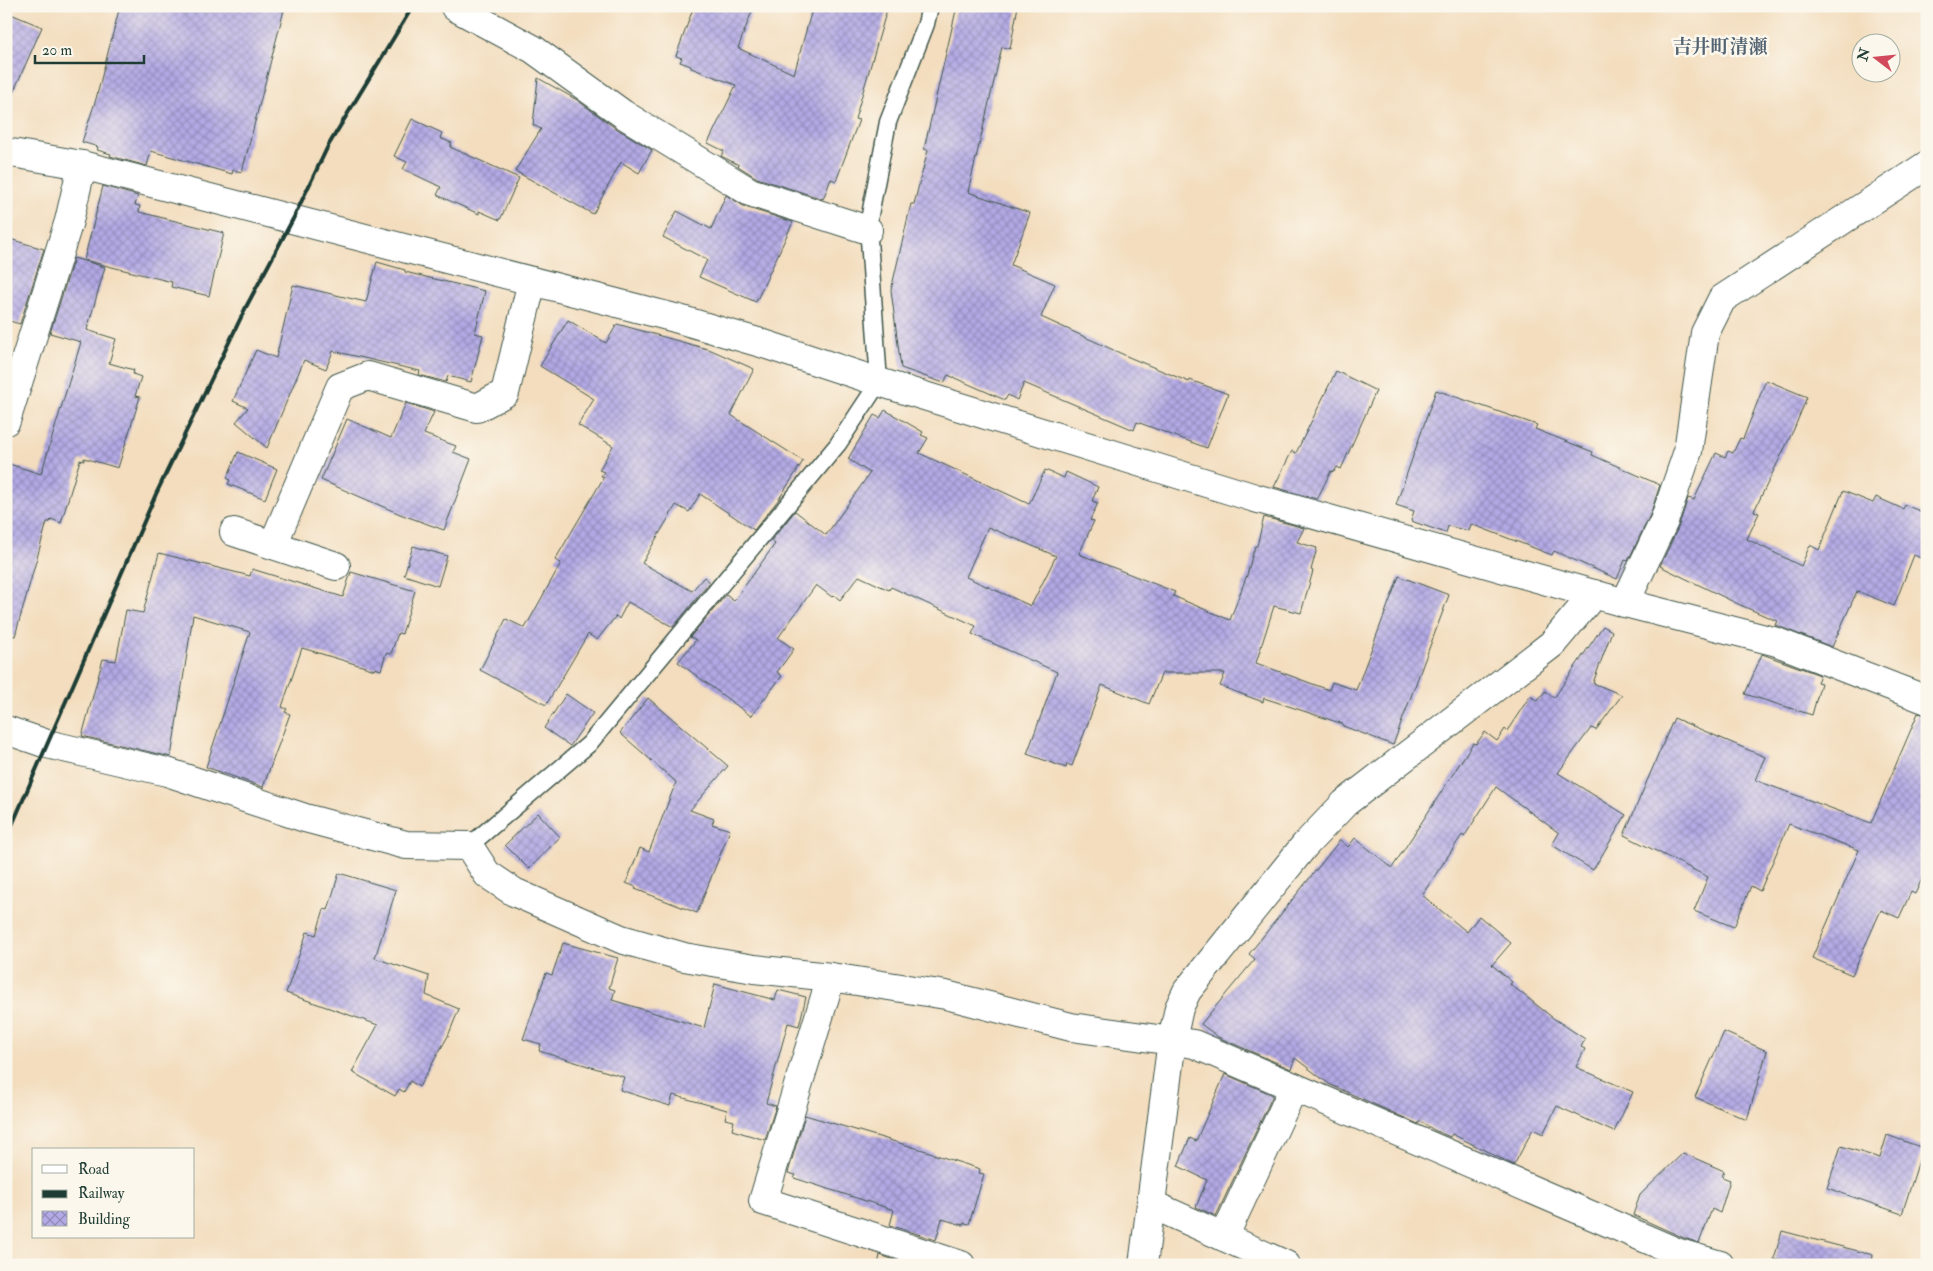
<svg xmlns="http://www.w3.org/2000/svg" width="1933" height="1271" font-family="'IM FELL Double Pica','Noto Serif JP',serif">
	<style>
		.building { fill: url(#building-cross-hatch); fill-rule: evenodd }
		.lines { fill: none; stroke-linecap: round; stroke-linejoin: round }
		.lane-casing { stroke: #3f5549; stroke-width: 19 }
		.street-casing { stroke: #3f5549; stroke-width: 30 }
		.lane { stroke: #fff; stroke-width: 16 }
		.street { stroke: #fff; stroke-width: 28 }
		.rail { stroke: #1f3d34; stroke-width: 4 }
		.labels { text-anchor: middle; stroke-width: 5; stroke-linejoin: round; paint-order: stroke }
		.quarter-label { font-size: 19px; font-weight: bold; fill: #536372; stroke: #fbf7ec }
	</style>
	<defs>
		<pattern id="building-cross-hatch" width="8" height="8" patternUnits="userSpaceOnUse" patternTransform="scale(1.25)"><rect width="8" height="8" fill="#b3a9e5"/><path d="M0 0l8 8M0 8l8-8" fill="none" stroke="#918bba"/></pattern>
	</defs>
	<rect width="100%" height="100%" fill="#fbf7ec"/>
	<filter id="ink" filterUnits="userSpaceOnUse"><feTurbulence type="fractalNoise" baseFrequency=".02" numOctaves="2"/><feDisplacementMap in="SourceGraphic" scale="10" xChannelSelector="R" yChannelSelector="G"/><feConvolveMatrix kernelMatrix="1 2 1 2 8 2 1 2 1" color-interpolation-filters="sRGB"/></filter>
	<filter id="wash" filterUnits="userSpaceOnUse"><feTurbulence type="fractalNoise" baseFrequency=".0096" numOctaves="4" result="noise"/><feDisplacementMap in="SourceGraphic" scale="20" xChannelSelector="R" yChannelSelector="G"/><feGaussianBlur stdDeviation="1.12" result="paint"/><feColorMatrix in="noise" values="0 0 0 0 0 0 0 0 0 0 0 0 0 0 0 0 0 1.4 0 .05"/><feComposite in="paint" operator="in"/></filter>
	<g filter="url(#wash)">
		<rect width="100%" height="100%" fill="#f3ddbe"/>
		<g id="blocks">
			<g class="building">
				<polygon points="120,6 285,6 242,172 233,170 232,174 151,151 147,166 110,156 111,154 97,150 98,147 82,142 96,99"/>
				<polygon points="694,6 754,6 738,48 794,74 813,6 888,6 855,119 859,120 836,181 831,179 823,199 757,178 738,166 739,165 721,156 724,151 708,143 736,85 691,68 691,66 680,62 682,58 676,56"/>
				<polygon points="957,6 1018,6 1010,49 1002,47 968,192 1030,213 1011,265 1055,284 1041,317 1131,358 1189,382 1190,380 1228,394 1207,448 1137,422 1134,430 1024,383 1017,400 1008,395 1005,400 948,375 944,383 901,368 891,290 911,204 914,204 928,150 924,149"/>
				<polygon points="6,12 42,27 6,109"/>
				<polygon points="538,78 577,100 614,127 652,150 639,173 621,162 593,214 515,171 541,129 533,125"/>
				<polygon points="412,119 442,133 440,138 452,143 450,147 519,178 500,220 479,211 479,214 437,195 441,187 403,169 407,162 394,156"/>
				<polygon points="103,186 138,196 135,205 140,206 139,212 224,233 209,296 171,287 172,282 84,260"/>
				<polygon points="726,195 745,207 793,222 756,302 699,277 707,260 663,237 677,211 711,229"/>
				<polygon points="6,238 44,249 20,324 6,320"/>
				<polygon points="74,258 105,267 87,330 116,339 109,363 134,370 133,374 141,377 135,396 140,397 118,468 84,458 84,461 80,460 61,523 51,519 50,522 47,522 15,636 6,635 6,463 41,474 81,342 50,333"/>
				<polygon points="377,262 405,270 405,272 485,291 475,333 483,335 471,382 448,376 446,382 419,375 420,371 333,351 326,369 304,360 267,448 236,422 248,408 233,401 256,350 276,358 293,285 366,302"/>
				<polygon points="568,320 606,343 617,324 711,350 754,369 731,415 803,461 779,499 754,530 700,494 689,512 676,505 642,563 692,591 704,577 710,582 673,627 628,602 619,619 616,616 597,640 588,634 546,705 480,670 506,619 525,628 561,563 555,560 604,477 601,476 604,472 599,470 613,446 578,425 594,399 540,366"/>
				<polygon points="1336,371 1376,391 1341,469 1337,467 1334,472 1331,471 1317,499 1274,487 1292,451 1296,453"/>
				<polygon points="1766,380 1807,397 1794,429 1754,511 1759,513 1747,539 1801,566 1810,545 1819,550 1843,491 1873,503 1876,497 1903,509 1905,505 1927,514 1927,561 1914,555 1894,606 1857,591 1832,647 1775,625 1777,621 1738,604 1660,566 1678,528 1688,498 1694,500 1716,453 1725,457 1728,451 1733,453 1740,438 1743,439"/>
				<polygon points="1436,390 1537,425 1535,429 1593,452 1592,455 1660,485 1650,515 1628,561 1625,560 1617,579 1554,551 1552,555 1471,524 1469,531 1448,526 1446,533 1411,521 1414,511 1396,505"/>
				<polygon points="406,403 434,412 424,434 456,446 453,452 471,459 444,530 400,514 321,480 347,419 391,438"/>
				<path d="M885 410 923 432 921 435 928 438 919 453 1029 504 1045 470 1064 478 1066 472 1098 487 1092 501 1098 503 1090 520 1094 521 1079 554 1175 592 1173 596 1230 620 1247 575 1255 546H1257L1264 517 1304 528 1297 542 1317 548 1311 570 1313 571 1301 613 1274 606 1256 663 1329 690 1332 682 1356 690 1399 576 1449 595 1393 745 1343 726V724L1264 698 1263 702 1220 686 1225 673H1162L1149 704 1102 685 1072 766 1067 764 1066 768 1027 754 1057 672 972 634 976 626 891 587 889 590 859 576 840 600 834 595 832 597 816 585 778 638 794 649 777 672 782 676 751 716 678 662 696 640 690 637 726 595 734 601 775 544 771 541 795 511 826 535 870 473 848 459 874 415 880 418ZM988 527 1056 556 1031 606 966 577Z"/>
				<polygon points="238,452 277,469 265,499 228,484 230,480 227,478"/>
				<polygon points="413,546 447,556 438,586 404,575"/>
				<polygon points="159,553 250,576 252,569 343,597 351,572 415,591 402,634 398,633 391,654 386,653 381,670 375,668 375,670 302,648 282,707 287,709 285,712 290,714 263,787 206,767 250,632 193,615 171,757 82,736 103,659 116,661 126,610 143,613"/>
				<polygon points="1603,626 1612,631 1593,683 1622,695 1596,730 1591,728 1558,773 1626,815 1593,870 1552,845 1559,833 1496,787 1464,837 1462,835 1422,895 1467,932 1479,916 1511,943 1492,965 1512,982 1510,984 1553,1018 1585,1039 1581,1047 1585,1049 1576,1067 1633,1092 1614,1132 1557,1106 1543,1134 1533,1129 1514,1165 1452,1134 1450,1137 1434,1130 1420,1121 1418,1124 1329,1084 1295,1058 1291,1069 1218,1037 1201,1024 1255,959 1249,954 1340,840 1348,847 1355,838 1392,868 1473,743 1476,744 1485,732 1497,741 1505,729 1507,731 1530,696 1538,701 1545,691 1554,698"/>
				<polygon points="1762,654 1820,675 1817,682 1821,683 1812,715 1745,694"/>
				<polygon points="566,694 593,713 570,746 544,728"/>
				<polygon points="648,698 728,766 690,810 714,819 712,824 730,830 697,913 635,889 636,887 626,883 640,848 649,852 676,782 620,733"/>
				<polygon points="1918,713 1927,715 1927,868 1915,894 1911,892 1899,918 1881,910 1852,975 1812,958 1859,850 1789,824 1760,891 1751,886 1734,927 1694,911 1708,877 1624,835 1674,718 1765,757 1755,780 1871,823"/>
				<polygon points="538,813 560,837 529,869 505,845"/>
				<polygon points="339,873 396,890 375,958 429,976 426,995 459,1009 448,1036 419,1087 410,1081 404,1092 399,1089 395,1096 352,1072 378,1025 286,993 307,932 316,935 324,909 328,910"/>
				<polygon points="563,943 618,958 609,988 615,990 612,1000 704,1028 715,984 775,1000 778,990 806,997 799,1026 788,1023 766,1103 776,1106 765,1140 732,1130 734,1121 725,1119 727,1110 673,1095 670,1106 620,1090 624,1077 539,1051 541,1044 523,1039 546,973 552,975"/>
				<polygon points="1724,1032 1767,1051 1747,1120 1695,1097"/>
				<polygon points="1225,1074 1273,1095 1216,1216 1196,1207 1207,1180 1178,1166 1190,1138 1196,1141"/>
				<polygon points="805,1115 933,1153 933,1154 980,1169 979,1173 984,1174 969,1224 964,1223 963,1225 942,1219 936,1240 890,1225 894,1210 794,1178 796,1175 788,1173"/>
				<polygon points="1887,1135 1923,1148 1902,1214 1827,1188 1841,1146 1880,1158"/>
				<polygon points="1683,1153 1724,1171 1722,1177 1730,1180 1720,1213 1712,1209 1699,1243 1684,1238 1633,1215 1640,1195"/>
				<polygon points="1782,1231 1873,1255 1872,1265 1794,1265 1774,1259"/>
				<polygon points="880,1255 909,1265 878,1265"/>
			</g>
		</g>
	</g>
	<g filter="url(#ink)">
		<use href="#blocks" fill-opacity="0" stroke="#3f5549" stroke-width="1"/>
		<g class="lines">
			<defs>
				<polyline id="lane" points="469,846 589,744 838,444 879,382 868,225 888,122 926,24 930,6"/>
				<g id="street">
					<polyline points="455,7 533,49 623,114 750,192 868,230"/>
					<polyline points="6,152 82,165 675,318 761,343 879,382 1255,498 1625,603 1777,642 1927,700"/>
					<polyline points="6,421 69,221 82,165"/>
					<polyline points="234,532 336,566"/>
					<polyline points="273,545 340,387 368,376 477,408 505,393 532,281"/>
					<polyline points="1625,603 1664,521 1688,451 1705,333 1722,299 1927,165"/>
					<polyline points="6,730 47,744 167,772 305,818 406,845 469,846 487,874 514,892 621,939 684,957 754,969 831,977 946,995 1071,1027 1194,1044 1679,1253 1720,1265"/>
					<polyline points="831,977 763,1201 961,1265"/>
					<polyline points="1151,1204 1286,1265"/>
					<polyline points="1224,1237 1294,1087"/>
					<polyline points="1143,1265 1172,1040 1179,1008 1187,991 1305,845 1345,803 1552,644 1594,594"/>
				</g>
			</defs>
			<use href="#lane" class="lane-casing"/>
			<use href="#street" class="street-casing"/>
			<use href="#lane" class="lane"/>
			<use href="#street" class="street"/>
			<polyline class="rail" points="6,839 156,494 246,307 293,219 328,146 413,6"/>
		</g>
	</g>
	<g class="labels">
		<g class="quarter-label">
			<text x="1720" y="53">吉井町清瀬</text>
		</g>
	</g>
	<rect width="1933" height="1271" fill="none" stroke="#fbf7ec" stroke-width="25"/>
	<rect x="32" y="1148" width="162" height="90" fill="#fbf7ec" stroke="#a3ada2"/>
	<rect x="42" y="1165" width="25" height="8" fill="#ffffff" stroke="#a3ada2"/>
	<text x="78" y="1174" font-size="15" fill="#1f3d34">Road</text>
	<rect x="42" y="1190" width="25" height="8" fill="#1f3d34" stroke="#a3ada2"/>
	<text x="78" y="1198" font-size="15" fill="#1f3d34">Railway</text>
	<rect x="42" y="1211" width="25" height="15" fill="url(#building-cross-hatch)" stroke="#a3ada2"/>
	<text x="78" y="1224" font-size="15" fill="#1f3d34">Building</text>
	<g transform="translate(1876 58) rotate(286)"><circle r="24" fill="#fbf7ec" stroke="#a3ada2"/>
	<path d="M0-4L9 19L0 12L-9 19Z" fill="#d1495b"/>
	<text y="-8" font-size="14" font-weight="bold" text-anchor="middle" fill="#1f3d34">N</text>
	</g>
	<path d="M35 55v8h109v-8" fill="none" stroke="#1f3d34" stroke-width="2.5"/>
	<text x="42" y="55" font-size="15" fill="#1f3d34" stroke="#fbf7ec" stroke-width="4" paint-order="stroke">20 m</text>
</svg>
